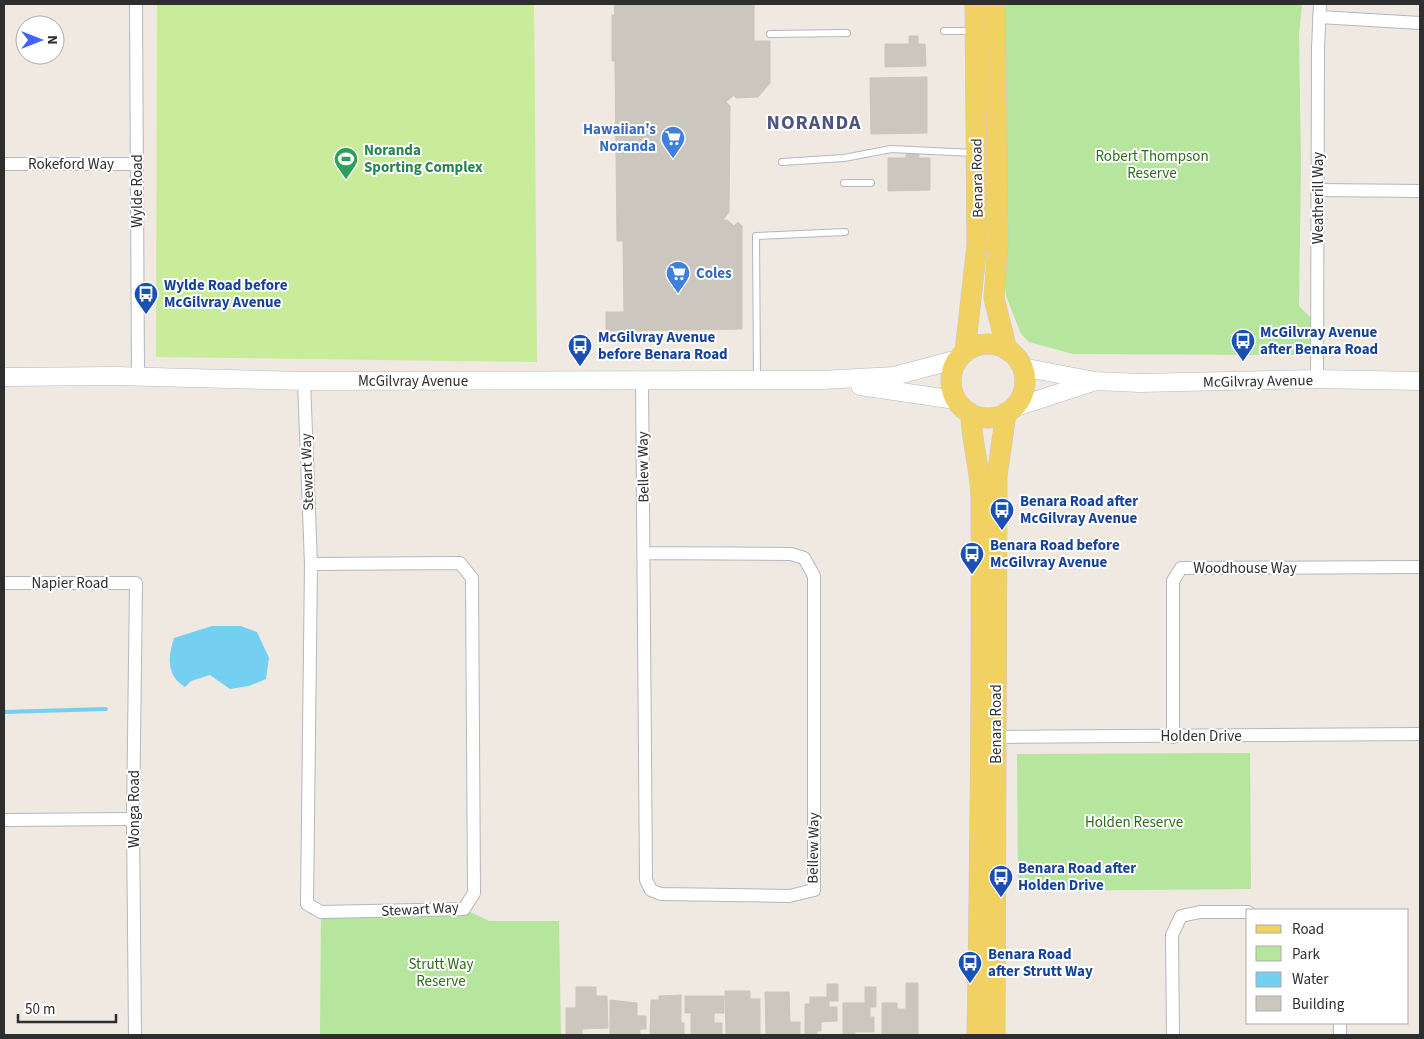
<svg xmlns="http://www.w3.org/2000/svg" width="1424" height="1039" font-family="'Source Sans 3',sans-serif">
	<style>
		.green { fill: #b6e59e }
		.pitch { fill: #c9ec9a }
		.water { fill: #75cff0 }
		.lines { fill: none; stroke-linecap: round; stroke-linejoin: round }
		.stream { stroke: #75cff0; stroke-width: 4 }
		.building { fill: #cbc7bf; stroke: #cbc5ba }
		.service-casing { stroke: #b4b7c1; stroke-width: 8 }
		.minor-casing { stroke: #b4b7c1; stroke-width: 14 }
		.secondary-casing { stroke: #b4b7c1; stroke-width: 19 }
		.primary-casing { stroke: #c9c9c9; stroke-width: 21 }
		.service { stroke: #fff; stroke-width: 6 }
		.minor { stroke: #fff; stroke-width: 12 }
		.secondary { stroke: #fff; stroke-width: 18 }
		.primary { stroke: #f2d163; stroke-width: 20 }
		.labels { text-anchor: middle; stroke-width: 4; stroke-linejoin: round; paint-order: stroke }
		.shop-label { font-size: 15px; font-weight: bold; fill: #366cbe; stroke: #fff; text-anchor: end }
		.leisure-label { font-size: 15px; font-weight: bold; fill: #27864d; stroke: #fff; text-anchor: start }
		.park-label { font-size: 15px; fill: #2c6e1b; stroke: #fff }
		.street-label { font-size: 15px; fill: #2e2e2e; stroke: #fff }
		.transit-label { font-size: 15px; font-weight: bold; fill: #164399; stroke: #fff; text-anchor: start }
		.district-label { font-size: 20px; font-weight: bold; letter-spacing: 1px; fill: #4d5680; stroke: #fff }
	</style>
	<rect width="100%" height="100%" fill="#efe9e1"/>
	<g class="green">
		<polygon points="1000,4 1302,4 1299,34 1301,164 1299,306 1311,318 1311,341 1307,351 1297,355 1073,354 1029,342 1021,334 1006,296 1003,266"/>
		<polygon points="1250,753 1251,889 1018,891 1017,754"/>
		<polygon points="464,909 489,921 559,921 561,1035 320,1035 321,912"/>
	</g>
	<polygon class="pitch" points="157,4 534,4 537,362 156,357"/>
	<path class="water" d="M212 626H241L257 632 269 658 266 679 249 686 230 689 210 675 191 681 185 687C166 676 168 656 174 638Z"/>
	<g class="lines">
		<polyline class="stream" points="4,712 106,709"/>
	</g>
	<g class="building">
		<polygon points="614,4 754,4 754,41 770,41 770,83 758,97 736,98 734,95 726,102 730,106 729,212 723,220 727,220 734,226 738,222 742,226 742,329 606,331 606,312 624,312 623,241 617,241 615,61 612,61 612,15 615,15"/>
		<polygon points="909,36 918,36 918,44 925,44 926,66 885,67 885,44 909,44"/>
		<polygon points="927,77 927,133 871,134 870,78"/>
		<polygon points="906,151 919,151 919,158 930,158 930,190 888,191 888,158 906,158"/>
		<polygon points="906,983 918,983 918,1035 882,1035 882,1003 897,1003 897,1009 906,1009"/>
		<polygon points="827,984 838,984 838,1001 829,1001 829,1007 837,1007 837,1021 821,1022 821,1031 817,1031 817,1035 805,1035 805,1004 810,1004 810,997 827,997"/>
		<polygon points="576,987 596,987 596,996 607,996 608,1028 582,1029 582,1035 566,1035 566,1008 576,1008"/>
		<polygon points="865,987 876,987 876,1007 870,1007 870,1017 874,1017 874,1032 855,1032 855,1035 843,1035 843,1003 865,1003"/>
		<polygon points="725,991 750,991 750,999 760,999 760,1035 726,1035"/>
		<polygon points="765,992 789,992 790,1022 800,1022 800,1035 766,1035"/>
		<polygon points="681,995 681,1023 684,1023 684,1035 650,1035 651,1000 659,1000 659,996"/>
		<polygon points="685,996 724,996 724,1013 714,1013 714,1023 722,1023 722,1035 691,1035 691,1013 685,1013"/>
		<polygon points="610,1000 637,1003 637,1016 646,1016 646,1029 640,1029 640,1035 610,1035"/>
	</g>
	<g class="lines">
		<defs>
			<g id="service">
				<polyline points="944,31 971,31"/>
				<polyline points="770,34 847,33"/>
				<polyline points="782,162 844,158 891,149 974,153"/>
				<polyline points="844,183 871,183"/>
				<polyline points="757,380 756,236 845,232"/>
			</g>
			<g id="minor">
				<polyline points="136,4 138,377"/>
				<polyline points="1319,17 1420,23"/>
				<polyline points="4,164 137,164"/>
				<polyline points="1318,190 1420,191"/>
				<polyline points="1317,379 1318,48 1320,4"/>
				<polyline points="642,380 646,880 651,890 661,894 789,896 814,890 814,576 804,558 791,554 644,553"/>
				<polyline points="304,381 311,564 307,904 321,912 464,909 474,893 472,578 460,563 311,564"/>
				<polyline points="4,583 136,583 133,819 135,1035"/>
				<polyline points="990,737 1420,734"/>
				<polyline points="1173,737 1173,581 1181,568 1420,567"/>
				<polyline points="4,820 133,819"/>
				<polyline points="1173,1035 1172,935 1181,916 1200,912 1248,912"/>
				<polyline points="1340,1035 1340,1023"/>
			</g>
			<g id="secondary">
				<polyline points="1022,367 1095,381 1140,383 1317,379 1420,381"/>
				<polyline points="4,377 116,376 304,381 822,380 894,376 958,359"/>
				<polyline points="860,386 956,400"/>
				<polyline points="1013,408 1093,382"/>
			</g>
			<g id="primary">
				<polyline points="995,4 998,242 994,298 1007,350"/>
				<circle cx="988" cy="381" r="37"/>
				<polyline points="965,352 977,245 975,4"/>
				<path d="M971 414C971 443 981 469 981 500 982 679 980 857 977 1035"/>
				<polyline points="995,1035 997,476 1006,413"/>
			</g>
		</defs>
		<use href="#service" class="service-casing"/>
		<use href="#minor" class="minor-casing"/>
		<use href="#secondary" class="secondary-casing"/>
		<use href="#primary" class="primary-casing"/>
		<use href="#service" class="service"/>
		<use href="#minor" class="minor"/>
		<use href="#secondary" class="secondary"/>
		<use href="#primary" class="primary"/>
	</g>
	<defs>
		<symbol id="supermarket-pin" viewBox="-11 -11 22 30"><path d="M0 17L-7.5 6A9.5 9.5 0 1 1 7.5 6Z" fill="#3f7fe0" stroke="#fff"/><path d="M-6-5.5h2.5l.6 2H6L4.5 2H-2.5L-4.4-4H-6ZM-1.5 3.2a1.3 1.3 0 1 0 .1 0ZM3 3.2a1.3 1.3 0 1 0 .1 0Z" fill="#fff"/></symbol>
		<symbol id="stadium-pin" viewBox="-11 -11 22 30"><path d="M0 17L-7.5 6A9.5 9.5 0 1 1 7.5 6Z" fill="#2e9e5b" stroke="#fff"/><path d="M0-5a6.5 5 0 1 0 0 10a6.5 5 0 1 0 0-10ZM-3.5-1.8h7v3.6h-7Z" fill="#fff"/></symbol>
		<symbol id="bus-pin" viewBox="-11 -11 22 30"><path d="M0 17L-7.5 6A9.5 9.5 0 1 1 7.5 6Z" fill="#1a4fb4" stroke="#fff"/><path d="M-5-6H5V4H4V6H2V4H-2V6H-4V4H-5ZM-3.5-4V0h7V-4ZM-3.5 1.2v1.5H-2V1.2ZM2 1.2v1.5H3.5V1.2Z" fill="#fff"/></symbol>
	</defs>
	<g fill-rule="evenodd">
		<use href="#supermarket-pin" x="659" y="124" width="28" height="38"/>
		<use href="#stadium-pin" x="332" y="145" width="28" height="38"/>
		<use href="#supermarket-pin" x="664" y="259" width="28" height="38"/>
		<use href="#bus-pin" x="132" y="280" width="28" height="38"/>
		<use href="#bus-pin" x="1229" y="327" width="28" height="38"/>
		<use href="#bus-pin" x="566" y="332" width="28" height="38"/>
		<use href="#bus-pin" x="988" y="496" width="28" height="38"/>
		<use href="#bus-pin" x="958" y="540" width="28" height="38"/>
		<use href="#bus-pin" x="987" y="863" width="28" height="38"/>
		<use href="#bus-pin" x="956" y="949" width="28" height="38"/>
	</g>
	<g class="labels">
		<g class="shop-label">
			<text x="656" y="134">Hawaiian's<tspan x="656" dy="17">Noranda</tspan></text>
			<text x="696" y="278" text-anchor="start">Coles</text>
		</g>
		<g class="leisure-label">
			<text x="364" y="155">Noranda<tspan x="364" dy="17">Sporting Complex</tspan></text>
		</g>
		<g class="park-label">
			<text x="1152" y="161">Robert Thompson<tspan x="1152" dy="17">Reserve</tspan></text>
			<text x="1134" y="827">Holden Reserve</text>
			<text x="441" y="969">Strutt Way<tspan x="441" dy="17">Reserve</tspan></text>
		</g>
		<g class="street-label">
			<text x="71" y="169">Rokeford Way</text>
			<text transform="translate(977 178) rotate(-91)" y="5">Benara Road</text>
			<text transform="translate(137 191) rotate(-90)" y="5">Wylde Road</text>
			<text transform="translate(1318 198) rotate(-90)" y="5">Weatherill Way</text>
			<text x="413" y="386">McGilvray Avenue</text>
			<text transform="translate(1258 381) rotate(-1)" y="5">McGilvray Avenue</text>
			<text transform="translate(643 467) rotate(-91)" y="5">Bellew Way</text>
			<text transform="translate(307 472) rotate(-92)" y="5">Stewart Way</text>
			<text x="1245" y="573">Woodhouse Way</text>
			<text x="70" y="588">Napier Road</text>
			<text transform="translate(996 724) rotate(-90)" y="5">Benara Road</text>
			<text x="1201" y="741">Holden Drive</text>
			<text transform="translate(134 809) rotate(-90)" y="5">Wonga Road</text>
			<text transform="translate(813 848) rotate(-89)" y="5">Bellew Way</text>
			<text transform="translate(420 909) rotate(-3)" y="5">Stewart Way</text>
		</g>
		<g class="transit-label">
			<text x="164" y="290">Wylde Road before<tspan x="164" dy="17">McGilvray Avenue</tspan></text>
			<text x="1260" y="337">McGilvray Avenue<tspan x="1260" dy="17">after Benara Road</tspan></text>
			<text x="598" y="342">McGilvray Avenue<tspan x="598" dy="17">before Benara Road</tspan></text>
			<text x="1020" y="506">Benara Road after<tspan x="1020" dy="17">McGilvray Avenue</tspan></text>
			<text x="990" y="550">Benara Road before<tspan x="990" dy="17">McGilvray Avenue</tspan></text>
			<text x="1018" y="873">Benara Road after<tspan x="1018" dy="17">Holden Drive</tspan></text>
			<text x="988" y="959">Benara Road<tspan x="988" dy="17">after Strutt Way</tspan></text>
		</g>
		<g class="district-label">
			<text x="814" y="129">NORANDA</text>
		</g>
	</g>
	<rect width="1424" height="1039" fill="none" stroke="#2e2e2e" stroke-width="10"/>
	<rect x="1246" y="909" width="162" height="115" fill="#ffffff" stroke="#ababab"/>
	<rect x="1256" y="925" width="25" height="8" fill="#f2d163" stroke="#ababab"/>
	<text x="1292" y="934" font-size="15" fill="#2e2e2e">Road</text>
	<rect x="1256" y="946" width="25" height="15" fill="#b6e59e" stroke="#ababab"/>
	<text x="1292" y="959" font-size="15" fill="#2e2e2e">Park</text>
	<rect x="1256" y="972" width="25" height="15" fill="#75cff0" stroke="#ababab"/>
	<text x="1292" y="984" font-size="15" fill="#2e2e2e">Water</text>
	<rect x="1256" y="996" width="25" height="15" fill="#cbc7bf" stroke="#ababab"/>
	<text x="1292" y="1009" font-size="15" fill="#2e2e2e">Building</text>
	<g transform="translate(40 40) rotate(90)"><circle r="24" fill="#ffffff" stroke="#ababab"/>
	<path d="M0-4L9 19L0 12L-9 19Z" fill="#4264fb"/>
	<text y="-8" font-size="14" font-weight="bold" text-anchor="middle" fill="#2e2e2e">N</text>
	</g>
	<path d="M18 1014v8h98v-8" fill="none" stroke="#2e2e2e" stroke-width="2.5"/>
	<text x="25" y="1014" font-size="15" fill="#2e2e2e" stroke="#ffffff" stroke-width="4" paint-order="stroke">50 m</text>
</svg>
